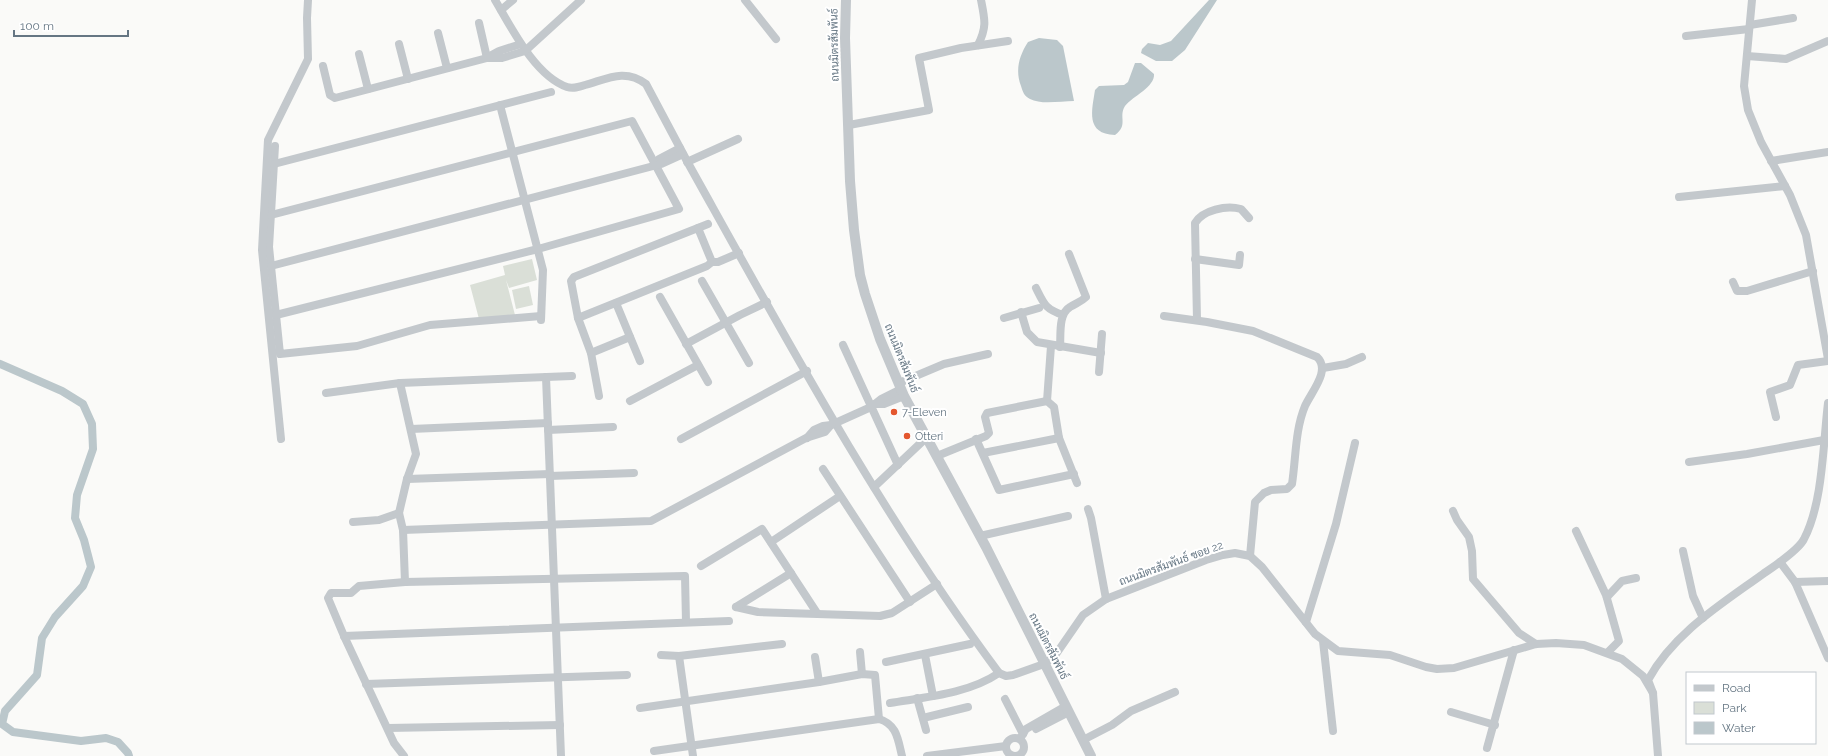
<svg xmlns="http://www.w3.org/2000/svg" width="1828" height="756" font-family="Raleway,Sarabun,sans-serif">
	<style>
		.green { fill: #dadfd7 }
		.water { fill: #bbc7cb }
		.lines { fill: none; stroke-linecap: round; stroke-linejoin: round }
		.canal { stroke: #bbc7cb; stroke-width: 8 }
		.minor { stroke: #c3c8cc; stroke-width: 8 }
		.tertiary { stroke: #c3c8cc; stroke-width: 10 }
		.poi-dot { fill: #e4572e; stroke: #fff; stroke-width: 1.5 }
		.labels { text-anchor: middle; stroke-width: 4; stroke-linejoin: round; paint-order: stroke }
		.street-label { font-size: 11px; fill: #657683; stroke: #fff }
		.poi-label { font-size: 11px; fill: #657683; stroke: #fff; text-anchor: start }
	</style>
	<rect width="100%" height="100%" fill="#fafaf8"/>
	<g class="green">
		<polygon points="532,259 537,280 509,288 506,280 515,315 479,319 470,285 505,275 503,266"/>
		<polygon points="529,286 533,305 516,309 512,290"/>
	</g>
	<g class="water">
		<polygon points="1209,0 1217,0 1185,50 1172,61 1156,61 1141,53 1142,49 1148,43 1160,45 1171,41"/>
		<path d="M1039 38 1057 40 1063 46 1074 101C1061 101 1041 105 1030 99 1024 96 1023 92 1021 86 1015 70 1019 56 1028 42Z"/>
		<path d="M1135 63H1141L1154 74C1155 87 1133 96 1125 106 1118 117 1129 125 1115 135 1085 134 1092 110 1095 90L1099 86 1124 85 1128 82Z"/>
	</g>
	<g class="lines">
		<polyline class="canal" points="0,364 62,391 83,404 92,424 93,449 77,495 75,518 84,540 91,567 83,586 55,617 42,638 37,675 5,711 2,724 13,732 81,741 106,738 118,742 128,753 129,756"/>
		<g class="minor">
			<path d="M495 0C511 27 535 76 567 87 573 89 579 87 585 85 607 79 625 68 646 84 660 110 674 137 688 163 785 337 880 513 999 673"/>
			<polyline points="745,0 776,39"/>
			<polyline points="1752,0 1744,86 1748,110 1761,142 1790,195 1806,235 1828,359"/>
			<polyline points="501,10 513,0"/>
			<polyline points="479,23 487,58"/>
			<polyline points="1750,25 1793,18"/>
			<polyline points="438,33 447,68"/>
			<polyline points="1686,36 1749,29"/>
			<polyline points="399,44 408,79"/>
			<path d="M978 45C987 27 985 20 981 0"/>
			<polyline points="359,54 368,89"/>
			<polyline points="1747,56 1786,59 1828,41"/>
			<polyline points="488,57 499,51 521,44"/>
			<polyline points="323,66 330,95 335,98 487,58 502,58 525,51 581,0"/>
			<polyline points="500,105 543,270 541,320"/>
			<polyline points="849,125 929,110 919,58 961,48 1008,41"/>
			<polyline points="275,146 269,247 280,354 357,346 430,325 541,316"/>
			<polyline points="1771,161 1828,152"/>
			<polyline points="687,162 738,139"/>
			<polyline points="274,164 551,92"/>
			<polyline points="655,165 659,159 680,148"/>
			<polyline points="1679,197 1785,186"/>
			<polyline points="271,215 632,121 679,209 538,249 276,315"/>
			<polyline points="1195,259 1239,265 1240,255"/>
			<polyline points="712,262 718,262 739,253"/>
			<polyline points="271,266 661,164 683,154"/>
			<polyline points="702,281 749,363"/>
			<polyline points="1733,282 1737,291 1747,291 1813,271"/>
			<path d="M1036 288C1044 304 1045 309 1063 315"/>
			<polyline points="660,297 708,382"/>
			<polyline points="616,303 640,361"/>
			<polyline points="1021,312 1027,332 1037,342 1101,353"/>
			<path d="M1164 316 1207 322 1253 331 1317 357C1331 370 1312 391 1305 406 1295 430 1296 458 1292 484L1287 489 1271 490 1264 493 1255 502 1250 556"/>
			<polyline points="578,318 707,266 712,262 698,228"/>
			<polyline points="1004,318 1039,308"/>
			<path d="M1197 320 1195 223C1203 210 1226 205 1241 209L1249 218"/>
			<polyline points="686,344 740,315 767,302"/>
			<polyline points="843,345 898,465"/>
			<path d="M1060 347C1061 335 1058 314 1070 307 1076 303 1081 302 1086 297L1069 254"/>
			<polyline points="591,353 630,337"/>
			<polyline points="1323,368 1346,364 1362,357"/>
			<polyline points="1099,372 1102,334"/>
			<polyline points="546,377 561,756"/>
			<polyline points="400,383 416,454 407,479 399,513 403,530 405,582"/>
			<polyline points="899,383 944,364 988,354"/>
			<polyline points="326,393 400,383 572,376"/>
			<polyline points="599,396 591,353 578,318 571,281 574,277 708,224"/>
			<polyline points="630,401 698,365"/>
			<polyline points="1047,401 1051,346"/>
			<polyline points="875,404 884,404 904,396"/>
			<polyline points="1776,417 1770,392 1790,385 1798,365 1828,361"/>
			<polyline points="411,429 548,423"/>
			<polyline points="548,430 613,427"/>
			<polyline points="807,438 814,430 823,426 831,425 871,407 881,399 901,389"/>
			<polyline points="281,439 262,250 268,140 308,59 307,18 308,0"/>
			<polyline points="681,439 807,371"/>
			<polyline points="976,439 999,490 1074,474"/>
			<polyline points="983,453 1059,438"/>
			<polyline points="937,456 986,436 989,433 985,417 987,413 1047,401 1054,407 1059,438 1077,483"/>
			<polyline points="1689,462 1747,454 1824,440"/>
			<polyline points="823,469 910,602"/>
			<polyline points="550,476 634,473"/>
			<polyline points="407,479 550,474"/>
			<polyline points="874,487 926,438"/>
			<polyline points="1088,509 1091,518 1106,599"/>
			<polyline points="1453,511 1457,520 1469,537 1472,551 1473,579 1519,633 1536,644"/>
			<polyline points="353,522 379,520 399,513"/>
			<polyline points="403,530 651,521 806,438 825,432 831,425"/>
			<polyline points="1576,531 1606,595 1619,641 1608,652"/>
			<polyline points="980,536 1068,516"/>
			<polyline points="771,542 840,496"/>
			<polyline points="1683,551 1693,596 1703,618"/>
			<polyline points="1780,562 1795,582 1828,658"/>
			<polyline points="701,566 762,529 817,613"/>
			<polyline points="1795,582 1828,581"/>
			<polyline points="1607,597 1622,581 1636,578"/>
			<polyline points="736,607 758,612 880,616 892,613 937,584"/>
			<polyline points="736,607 791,573"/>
			<polyline points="1306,622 1336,524 1355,443"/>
			<polyline points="344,636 729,621"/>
			<polyline points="1323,641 1333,731"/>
			<polyline points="860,652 862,674"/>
			<polyline points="661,655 679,656 782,644"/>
			<polyline points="925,655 933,696"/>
			<polyline points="679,656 693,756"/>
			<polyline points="815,657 819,682"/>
			<polyline points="886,662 970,644"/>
			<polyline points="366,684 627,675"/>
			<polyline points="917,698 926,730"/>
			<polyline points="1005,699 1023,734"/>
			<path d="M890 703C926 697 968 694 999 673L1006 676 1013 675 1044 664 1054 657 1083 615 1106 599 1206 560 1223 555 1235 553 1250 556 1262 567 1315 634 1338 651 1390 655 1426 667 1437 669 1454 668 1536 644 1556 643 1584 645 1622 659 1643 676 1653 693"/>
			<polyline points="640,708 819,682 862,674 875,675 879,719"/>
			<polyline points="1451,712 1495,725"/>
			<polyline points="923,718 968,707"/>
			<polyline points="388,728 560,725"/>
			<polyline points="1036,729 1069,712"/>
			<circle cx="1015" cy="747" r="9"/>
			<polyline points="1020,739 1026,729 1066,706"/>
			<polyline points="1083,740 1112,725 1131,711 1175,692"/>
			<polyline points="1487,748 1514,650"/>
			<path d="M654 751 879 719C897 724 898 740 902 756"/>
			<polyline points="404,756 394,743 344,636 328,598 331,593 351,593 359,586 405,582 685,576 686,622"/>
			<polyline points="927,756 1006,746"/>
			<path d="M1658 756 1653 693 1648 680C1674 633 1720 605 1763 574 1773 567 1799 550 1804 539 1823 503 1823 444 1828 403"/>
		</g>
		<polyline class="tertiary" points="846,0 845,38 850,181 854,230 860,275 865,294 880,339 904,396 986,547 1091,756"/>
	</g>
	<g class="poi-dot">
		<circle cx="894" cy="412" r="4"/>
		<circle cx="907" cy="436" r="4"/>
	</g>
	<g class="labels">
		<g class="street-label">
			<text transform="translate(834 45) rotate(-91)" y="4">ถนนมิตรสัมพันธ์</text>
			<text transform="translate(902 358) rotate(68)" y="4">ถนนมิตรสัมพันธ์</text>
			<text transform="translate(1171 563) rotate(-20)" y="4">ถนนมิตรสัมพันธ์ ซอย 22</text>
			<text transform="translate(1049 646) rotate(63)" y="4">ถนนมิตรสัมพันธ์</text>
		</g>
		<g class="poi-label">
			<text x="902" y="416">7-Eleven</text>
			<text x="915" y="440">Otteri</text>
		</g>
	</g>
	<rect x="1686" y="672" width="130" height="72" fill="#ffffff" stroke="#c1c8cd"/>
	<rect x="1694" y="685" width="20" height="6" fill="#c3c8cc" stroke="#c1c8cd"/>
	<text x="1722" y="692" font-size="12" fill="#657683">Road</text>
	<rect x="1694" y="702" width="20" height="12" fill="#dadfd7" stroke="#c1c8cd"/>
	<text x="1722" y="712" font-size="12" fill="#657683">Park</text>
	<rect x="1694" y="722" width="20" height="12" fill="#bbc7cb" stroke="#c1c8cd"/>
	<text x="1722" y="732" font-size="12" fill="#657683">Water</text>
	<path d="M14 30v6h114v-6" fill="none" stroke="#657683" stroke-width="2"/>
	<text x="20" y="30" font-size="12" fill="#657683" stroke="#ffffff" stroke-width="3" paint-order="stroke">100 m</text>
</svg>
